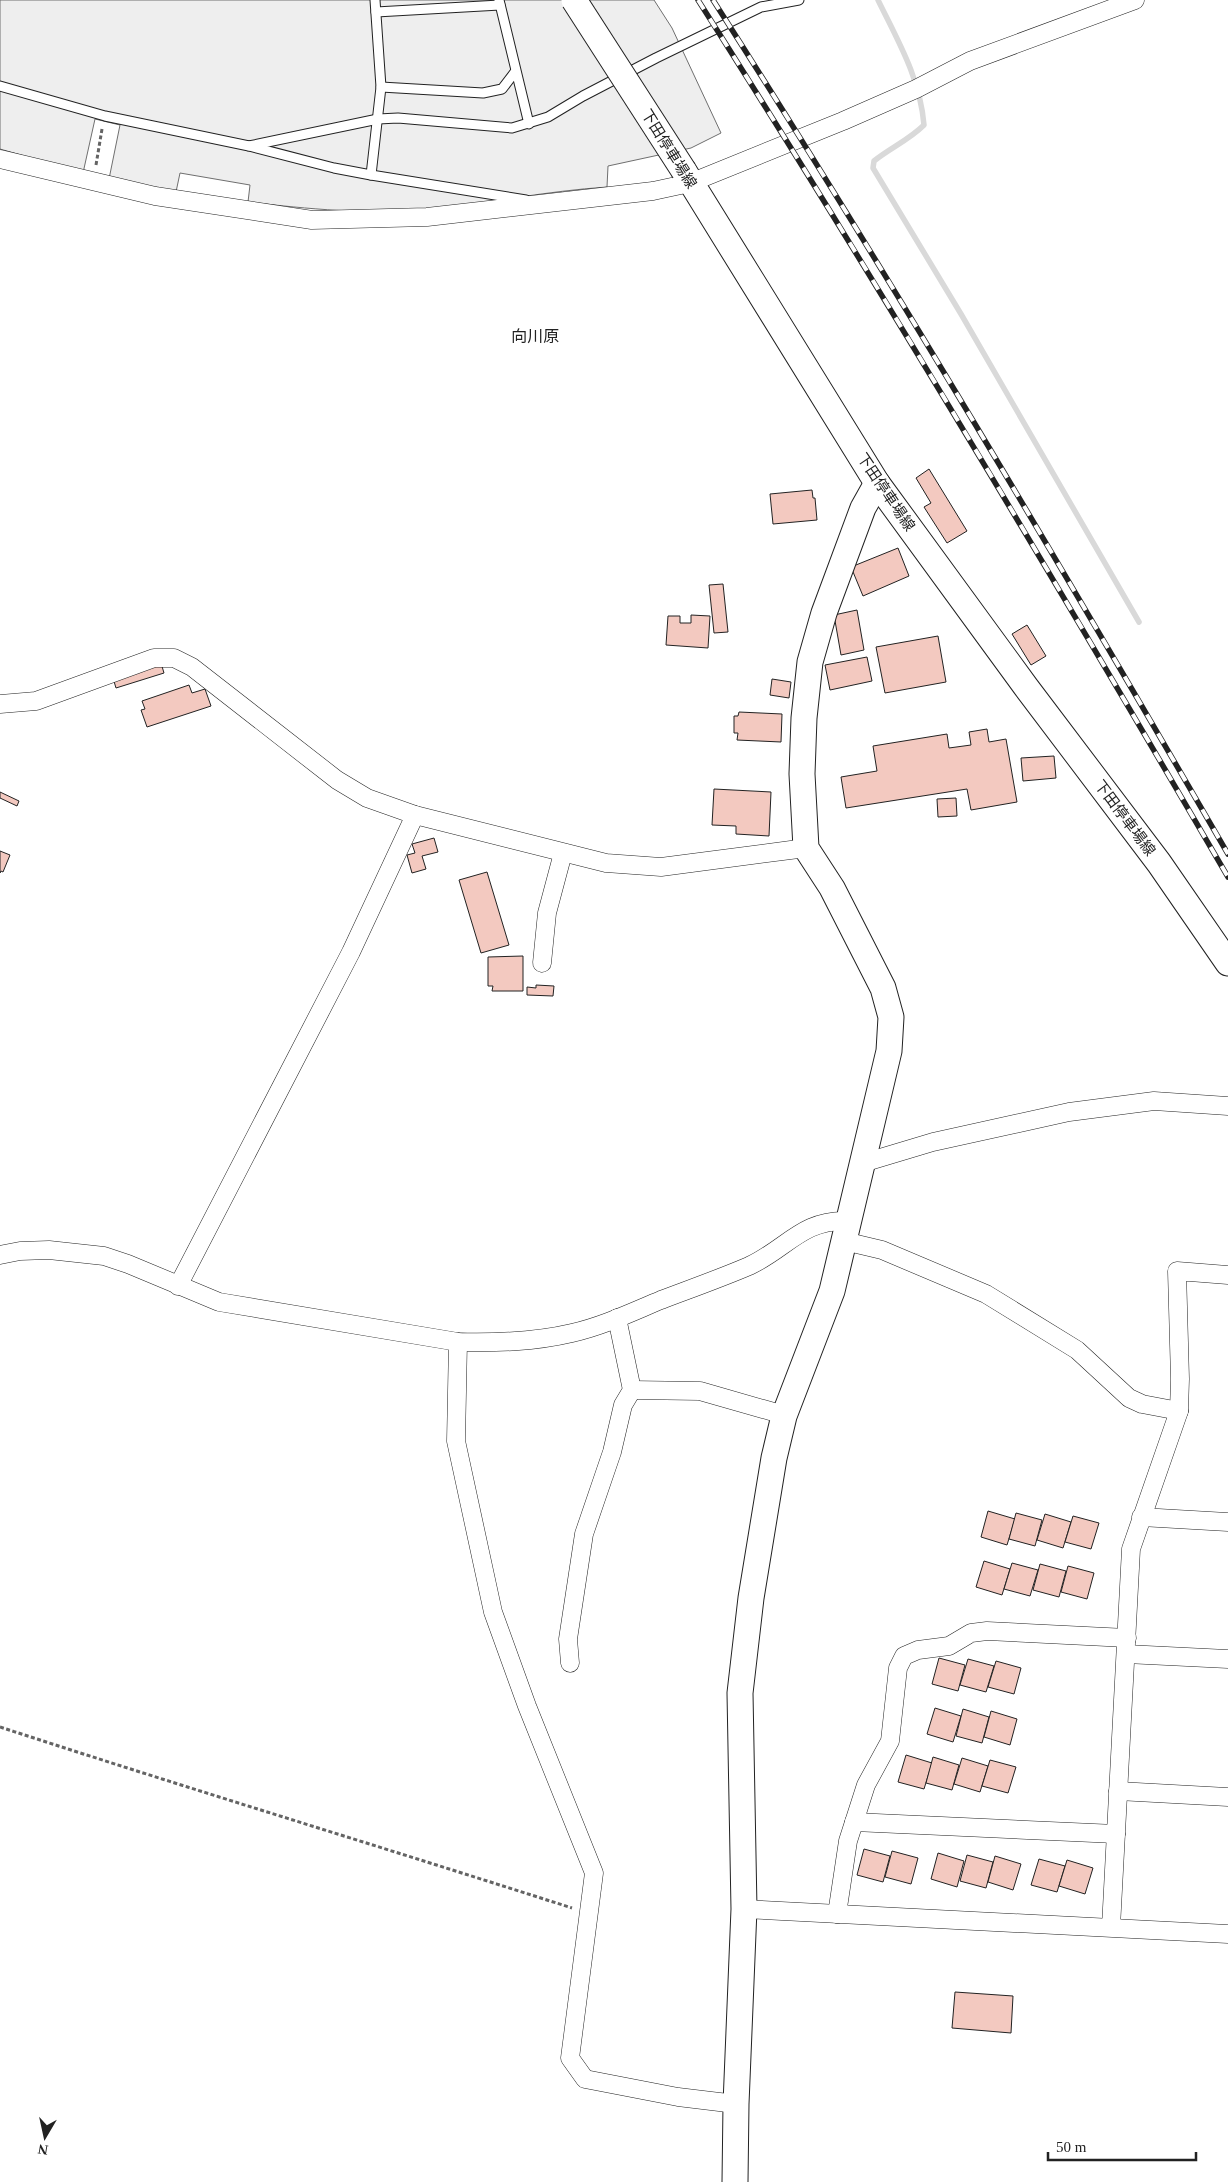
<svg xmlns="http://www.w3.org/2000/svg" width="1228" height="2182" font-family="'Times New Roman','Noto Sans JP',serif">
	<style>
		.green { fill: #eee; stroke: #6f6f6f }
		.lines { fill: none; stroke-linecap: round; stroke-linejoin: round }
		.stream { stroke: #d9d9d9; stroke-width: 5.5 }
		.building { fill: #f3c9c0; stroke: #222 }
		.lane-casing { stroke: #222; stroke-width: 11 }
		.street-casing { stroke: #222; stroke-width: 19 }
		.secondary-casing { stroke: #222; stroke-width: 27 }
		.path { stroke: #646464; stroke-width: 3; stroke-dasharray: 4 2.5; stroke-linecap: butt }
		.lane { stroke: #fff; stroke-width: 9 }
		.street { stroke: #fff; stroke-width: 18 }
		.secondary { stroke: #fff; stroke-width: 25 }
		.rail-casing { stroke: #222; stroke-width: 5.5 }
		.rail { stroke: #fff; stroke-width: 4; stroke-dasharray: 11; stroke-linecap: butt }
		.secondary-bridge-casing { stroke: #222; stroke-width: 27; stroke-linecap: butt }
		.secondary-bridge { stroke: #fff; stroke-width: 25 }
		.labels { text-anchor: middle; stroke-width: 4; stroke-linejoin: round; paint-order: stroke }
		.street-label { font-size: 15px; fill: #222; stroke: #fff }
		.neighbourhood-label { font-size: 16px; fill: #222; stroke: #fff }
	</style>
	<rect width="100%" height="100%" fill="#fff"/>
	<path class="green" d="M0 0H654L672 28 721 133 691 148 608 166 607 187C547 191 489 203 430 209 369 215 308 209 248 202L250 185 180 173 176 192 109 179 120 125 95 119 83 173 0 149Z"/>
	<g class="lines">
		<path class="stream" d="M878 0C898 41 920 78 924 125 909 140 890 148 874 161L873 168 961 314 1139 622"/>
	</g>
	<g class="building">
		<polygon points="929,469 967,531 947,543 924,507 931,503 916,478"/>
		<polygon points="812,490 813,498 815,498 817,520 773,524 770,494"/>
		<polygon points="898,548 909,576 863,596 851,567"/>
		<polygon points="723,584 728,632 714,633 709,585"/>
		<polygon points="857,610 864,650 841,655 834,615"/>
		<polygon points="691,615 710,616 708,648 666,645 668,616 680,616 680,623 691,623"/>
		<polygon points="1027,625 1046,656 1031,665 1012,634"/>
		<polygon points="938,636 946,682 885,693 876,647"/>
		<polygon points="867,657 872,681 830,690 825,665"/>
		<polygon points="161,663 164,673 116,688 113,678"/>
		<polygon points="772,679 791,682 789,698 770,695"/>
		<polygon points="189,685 192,693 205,689 211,706 147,727 141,710 145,709 142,701"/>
		<polygon points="739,712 782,714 781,742 737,740 738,733 734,733 734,716 738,716"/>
		<polygon points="987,729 989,742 1006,739 1017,802 971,810 967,789 846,808 841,777 877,771 873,746 947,734 949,748 971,745 969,732"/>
		<polygon points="1054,756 1056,778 1023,781 1021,758"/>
		<polygon points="714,789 771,792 769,836 736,834 736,826 712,825"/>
		<polygon points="0,792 19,801 17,806 0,798"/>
		<polygon points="956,798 957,816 938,817 937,799"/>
		<polygon points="434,838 438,852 422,856 426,869 412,873 407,855 415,853 412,844"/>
		<polygon points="0,851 10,855 3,872 1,871 0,873"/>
		<polygon points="487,872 509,945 481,953 459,880"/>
		<polygon points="523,956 523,991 492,991 493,986 488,986 488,957"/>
		<polygon points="536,985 554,986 553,996 527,995 527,987 536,988"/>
		<polygon points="988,1511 1015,1519 1007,1545 981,1537"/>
		<polygon points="1016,1513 1042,1520 1035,1546 1009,1539"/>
		<polygon points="1045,1514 1071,1522 1063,1548 1037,1540"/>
		<polygon points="1073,1516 1099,1523 1091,1549 1065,1542"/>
		<polygon points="984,1561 1010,1569 1002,1595 976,1587"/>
		<polygon points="1012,1563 1038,1570 1030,1596 1004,1589"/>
		<polygon points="1040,1564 1066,1571 1059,1597 1033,1590"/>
		<polygon points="1068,1566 1094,1573 1087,1599 1061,1592"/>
		<polygon points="939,1658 965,1665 958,1691 932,1684"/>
		<polygon points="968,1659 994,1666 986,1692 960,1685"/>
		<polygon points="996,1661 1021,1668 1014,1694 988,1687"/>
		<polygon points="935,1708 961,1716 953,1742 927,1734"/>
		<polygon points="963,1709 989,1717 982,1743 956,1736"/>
		<polygon points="991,1711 1017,1719 1010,1745 984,1737"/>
		<polygon points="906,1755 932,1763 924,1789 898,1782"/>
		<polygon points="933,1757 959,1765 952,1790 926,1783"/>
		<polygon points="962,1758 988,1766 980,1792 954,1784"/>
		<polygon points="990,1760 1016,1767 1008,1793 982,1786"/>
		<polygon points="864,1849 890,1856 883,1882 857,1875"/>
		<polygon points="892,1851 918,1858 911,1884 885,1877"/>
		<polygon points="938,1853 964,1861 957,1887 931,1879"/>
		<polygon points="967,1855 993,1862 986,1888 960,1881"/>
		<polygon points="995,1856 1021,1864 1013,1890 988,1882"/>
		<polygon points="1039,1859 1065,1866 1057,1892 1031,1885"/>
		<polygon points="1067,1860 1093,1868 1085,1894 1059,1886"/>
		<polygon points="955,1992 1013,1996 1011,2033 952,2028"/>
	</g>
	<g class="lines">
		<defs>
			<g id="lane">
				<polyline points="499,0 529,124"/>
				<polyline points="376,12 500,5"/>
				<polyline points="0,86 105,116 249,146 334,168 371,175 526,200"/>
				<polyline points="381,87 483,93 502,89 515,72"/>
				<polyline points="249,146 378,119 398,118 512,128 548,117 583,96 656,58 761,7 799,0"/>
				<polyline points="371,175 381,87 375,0"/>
			</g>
			<g id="street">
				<polyline points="0,159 155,196 312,220 427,217 653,191 690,183 843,121 916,89 970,61 1135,0"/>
				<polyline points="0,704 36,701 154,658 174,658 192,667 337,780 367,798 415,815 606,863 661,867 806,848"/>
				<polyline points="542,963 547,913 563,853"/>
				<polyline points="863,1163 933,1142 1069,1112 1154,1101 1228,1106"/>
				<polyline points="844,1241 882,1250 986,1294 1077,1350 1129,1398 1142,1404 1179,1411"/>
				<path d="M0 1255 20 1251 49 1250 104 1256 128 1264 219 1302 458 1342C497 1343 534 1342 572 1333 603 1326 632 1312 661 1300 690 1289 721 1278 749 1266 786 1249 803 1219 847 1221"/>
				<polyline points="178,1286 351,952 415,815"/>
				<polyline points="458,1342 456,1441 493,1612 527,1706 594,1873 570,2058 585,2079 678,2097 736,2104"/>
				<polyline points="632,1390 700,1391 784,1415"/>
				<polyline points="1141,1517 1228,1522"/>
				<polyline points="1126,1654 1228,1659"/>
				<polyline points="570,1663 568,1639 584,1534 612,1452 623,1405 632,1390 617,1318"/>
				<polyline points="1118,1791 1228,1797"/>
				<polyline points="854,1822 1116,1834"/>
				<polyline points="744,1909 1228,1934"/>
				<polyline points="837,1914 848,1841 866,1785 890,1741 898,1668 904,1656 918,1650 949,1646 971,1633 987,1631 1127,1638"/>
				<polyline points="1111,1927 1131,1549 1179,1411 1180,1379 1177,1271 1228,1275"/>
			</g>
			<g id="secondary">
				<polyline points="684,171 877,483 1026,687 1159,863 1228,963"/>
				<polyline points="735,2182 736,2104 744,1909 740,1693 751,1598 774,1458 784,1416 832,1291 889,1051 891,1017 883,988 832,888 806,848 802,774 804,718 810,662 824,613 863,508 877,483"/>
			</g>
		</defs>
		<use href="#lane" class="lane-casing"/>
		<use href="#street" class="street-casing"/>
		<use href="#secondary" class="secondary-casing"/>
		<g class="path">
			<polyline points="96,165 102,129"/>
			<path d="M0 1727C190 1789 382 1847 572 1908"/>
		</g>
		<use href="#lane" class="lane"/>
		<use href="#street" class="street"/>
		<use href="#secondary" class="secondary"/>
		<defs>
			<g id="rail">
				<path d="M698 0C881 288 1056 582 1228 877"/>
				<path d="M713 0C892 280 1061 566 1228 854"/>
			</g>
		</defs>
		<use href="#rail" class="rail-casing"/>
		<use href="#rail" class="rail"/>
		<defs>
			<polyline id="secondary-bridge" points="574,0 684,171"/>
		</defs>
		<use href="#secondary-bridge" class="secondary-bridge-casing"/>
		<use href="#secondary-bridge" class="secondary-bridge"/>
	</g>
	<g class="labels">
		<g class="street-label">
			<text transform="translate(669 149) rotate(58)" y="5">下田停車場線</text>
			<text transform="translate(886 492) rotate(56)" y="5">下田停車場線</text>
			<text transform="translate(1125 818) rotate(53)" y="5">下田停車場線</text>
		</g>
		<g class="neighbourhood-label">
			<text x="535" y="342">向川原</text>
		</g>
	</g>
	<g transform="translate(45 2137) rotate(189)" stroke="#ffffff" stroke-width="4" paint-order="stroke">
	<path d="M0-4L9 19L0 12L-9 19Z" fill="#222222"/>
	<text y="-8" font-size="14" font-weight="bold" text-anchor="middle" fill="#222222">N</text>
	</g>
	<path d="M1048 2152v8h148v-8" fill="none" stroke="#222222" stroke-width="2.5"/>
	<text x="1056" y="2152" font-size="15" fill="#222222" stroke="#ffffff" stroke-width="4" paint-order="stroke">50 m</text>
</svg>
